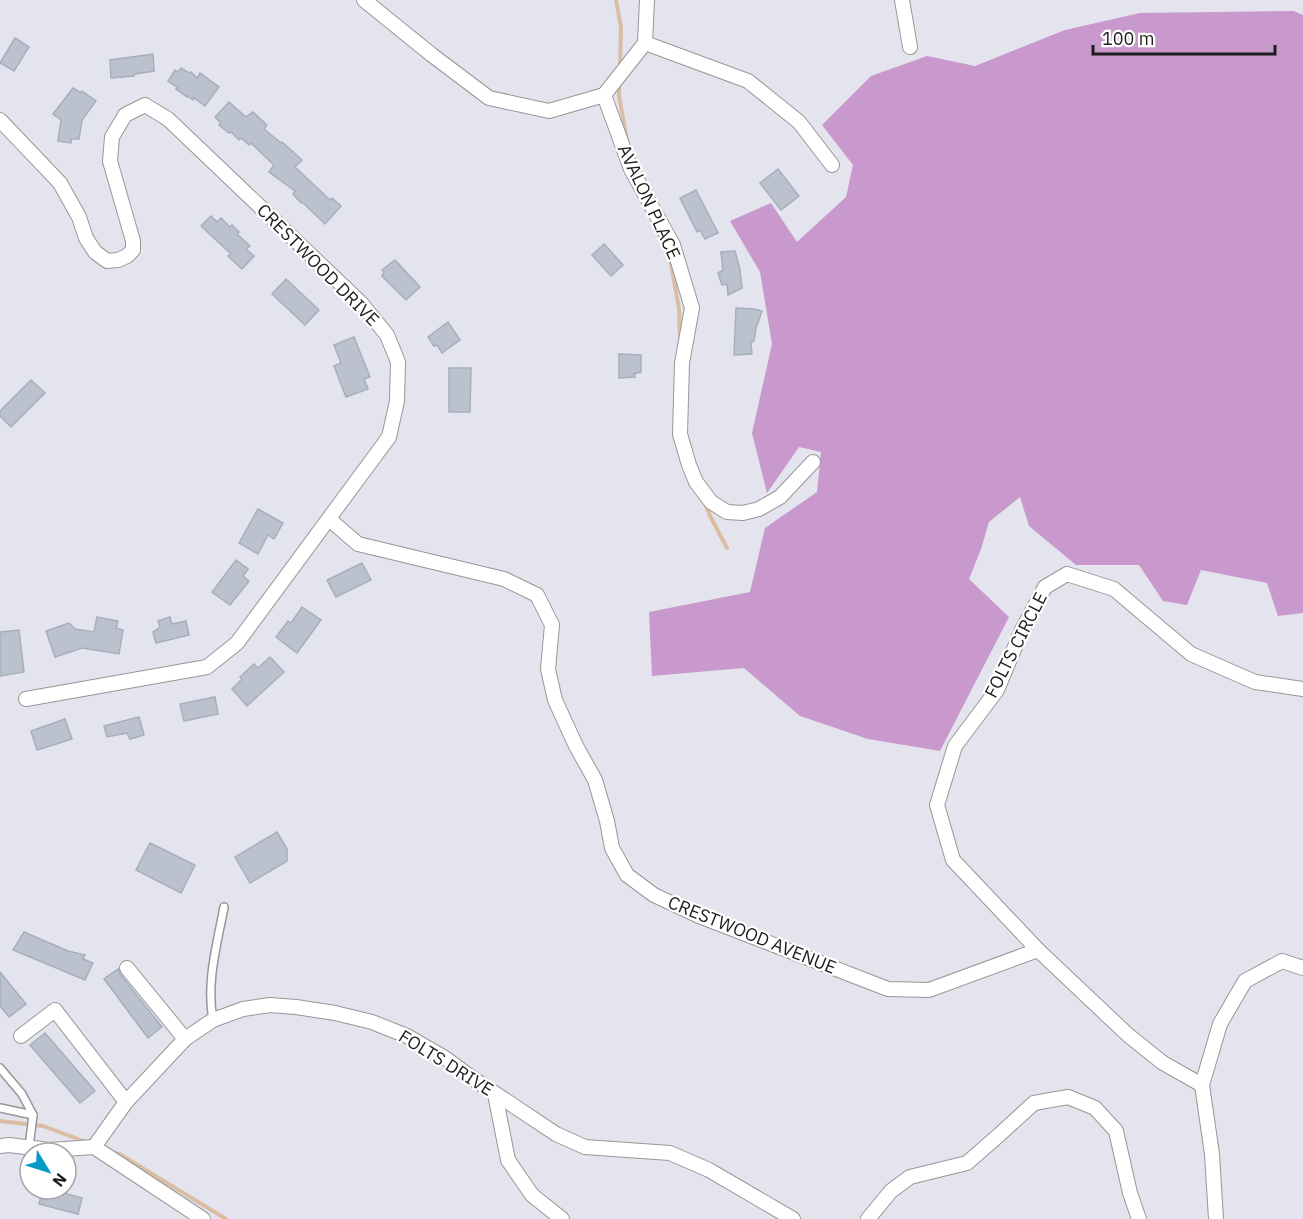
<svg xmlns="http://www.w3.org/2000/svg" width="1303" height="1219" font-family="'IBM Plex Sans',sans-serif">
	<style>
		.forest { fill: #c998cd }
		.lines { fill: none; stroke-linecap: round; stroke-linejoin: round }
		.stream { stroke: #dbbda4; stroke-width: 4 }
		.building { fill: #bcc2cd; stroke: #a6aebf; stroke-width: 1.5 }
		.lane-casing { stroke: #979797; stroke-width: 10 }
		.street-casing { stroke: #979797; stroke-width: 16 }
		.lane { stroke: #fff; stroke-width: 7 }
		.street { stroke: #fff; stroke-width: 14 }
		.labels { text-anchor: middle; stroke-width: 4.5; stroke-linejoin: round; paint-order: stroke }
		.street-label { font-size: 18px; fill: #1d1d1d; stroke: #fff }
	</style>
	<rect width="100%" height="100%" fill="#e3e4ee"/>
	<polygon class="forest" points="1294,11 1303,15 1303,613 1278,616 1267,583 1201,570 1187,605 1163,601 1139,565 1076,565 1029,526 1020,497 989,522 981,549 969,579 1009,617 940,751 868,739 800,716 744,668 652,676 649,612 750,592 765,528 817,492 821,452 799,447 767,493 752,433 772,344 760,272 730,221 771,203 797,242 846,197 853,165 822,125 871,76 927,56 975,66 1065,30 1140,13"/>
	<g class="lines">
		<g class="stream">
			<polyline points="616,0 621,27 620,69"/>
			<polyline points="619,82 619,96 627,140"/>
			<polyline points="655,226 670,258 679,309 680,338"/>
			<polyline points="705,503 710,516 727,548"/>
			<polyline points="0,1121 43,1126 86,1142"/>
			<polyline points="110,1151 121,1155 226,1219"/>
		</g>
	</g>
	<g class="building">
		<polygon points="15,38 29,47 14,71 0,63"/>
		<polygon points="153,54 154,71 135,74 134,76 111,78 110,60"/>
		<polygon points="181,68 189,73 191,72 197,78 200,73 219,87 205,106 194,98 193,100 188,96 187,97 176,89 178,88 168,81 175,70 178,72"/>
		<polygon points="73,88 81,93 82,91 96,101 82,120 79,139 71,139 71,143 58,141 61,120 53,114"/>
		<polygon points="229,102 246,117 253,112 267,125 264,129 281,143 282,142 302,160 295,167 330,200 332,198 341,206 325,224 302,202 301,203 293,194 295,191 269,172 274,165 251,143 249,145 241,138 239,140 231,132 229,133 219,125 221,123 215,117"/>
		<polygon points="778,169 799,196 781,210 760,183"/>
		<polygon points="696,190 718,233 705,239 700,230 697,232 680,198"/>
		<polygon points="211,216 217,222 221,218 230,227 232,225 239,232 237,234 250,246 246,249 254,256 242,269 228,256 231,254 201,226"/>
		<polygon points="604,244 623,265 611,276 592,255"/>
		<polygon points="735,251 740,270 742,288 728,295 727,284 722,285 718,273 723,270 721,252"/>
		<polygon points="395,260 420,287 406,300 382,276 384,272 382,270"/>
		<polygon points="286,279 319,310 305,325 272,294"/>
		<polygon points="736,308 754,309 762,311 756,328 754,341 751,343 752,354 734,355"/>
		<polygon points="448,322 460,340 442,353 437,345 434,346 428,337"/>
		<polygon points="354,337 370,377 364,379 368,389 346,397 334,366 341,363 334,345"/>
		<polygon points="619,354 641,355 641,372 634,374 635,377 619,378"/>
		<polygon points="449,368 471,368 470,412 449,412"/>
		<polygon points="31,380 45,393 11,427 0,416 0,411"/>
		<polygon points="258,509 283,523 274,539 268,535 258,554 239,543"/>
		<polygon points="236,560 248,569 243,576 249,581 230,605 212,592"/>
		<polygon points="362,563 371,580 336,597 327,580"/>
		<polygon points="302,607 321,620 297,653 276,637 288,621 291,623"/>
		<polygon points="97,617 118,621 116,628 123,630 119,654 82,648 55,657 46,631 69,623 75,629 94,632"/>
		<polygon points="170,617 172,624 186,621 189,635 156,643 153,632 160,627 158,621"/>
		<polygon points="19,630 24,672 0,676 0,632"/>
		<polygon points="270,657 284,672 247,706 232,689 242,679 240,677 254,664 258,668"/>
		<polygon points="215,697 218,714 184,721 180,704"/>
		<polygon points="139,717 144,735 130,739 127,733 107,737 104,726"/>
		<polygon points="65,719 72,739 37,750 31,731"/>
		<polygon points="277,832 287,849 287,861 250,883 235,857"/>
		<polygon points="150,843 195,865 181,893 136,870"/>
		<polygon points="24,932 68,951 85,955 83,959 93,963 85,980 13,950"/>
		<polygon points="118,969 120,974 162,1027 148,1038 104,979"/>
		<polygon points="0,972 26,1004 9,1017 0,1006"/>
		<polygon points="45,1033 95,1091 80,1103 30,1045"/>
		<polygon points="43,1189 49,1189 82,1198 78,1214 39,1204"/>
	</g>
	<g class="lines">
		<defs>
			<g id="lane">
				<path d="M213 1020C206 982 217 945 224 907"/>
				<polyline points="0,1068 22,1094 33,1115 29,1147"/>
				<polyline points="0,1108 33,1115"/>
			</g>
			<g id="street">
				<polyline points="364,0 432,55 489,98 549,111 604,95 645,43 647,0"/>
				<polyline points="902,0 910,47"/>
				<polyline points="645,43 748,81 799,122 832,165"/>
				<polyline points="604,95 631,169 673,245 692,308 682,363 680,434 689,465 696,482 711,502 727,512 743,513 759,509 780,497 813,462"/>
				<polyline points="0,120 60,183 79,217 86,238 95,252 107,261 118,260 127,256 133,250 133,241 110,161 112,137 125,115 145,105 168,119 361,303 387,335 398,362 397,401 389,437 237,643 207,667 26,699"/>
				<polyline points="329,519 358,544 504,579 537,595 552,625 548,669 555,700 576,746 595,780 607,821 612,848 627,875 654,895 699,916 888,989 929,990 1038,950"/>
				<polyline points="127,968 185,1039"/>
				<polyline points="21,1036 55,1010 126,1102"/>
				<polyline points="1202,1085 1163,1063 1128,1035 1038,950 953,860 937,805 955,746 997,690 1022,630 1045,587 1067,574 1114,589 1191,654 1255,682 1303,689"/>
				<polyline points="495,1094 508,1160 532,1195 562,1219"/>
				<polyline points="0,1146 9,1145 49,1150 94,1147 203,1219"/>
				<polyline points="94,1147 126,1102 185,1039 213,1020 243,1009 270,1005 296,1007 335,1013 372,1022 407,1036 445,1058 472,1078 556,1134 585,1147 670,1153 709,1170 793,1219"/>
				<polyline points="868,1219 891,1191 910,1177 967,1163 999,1135 1034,1103 1068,1097 1095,1108 1116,1131 1130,1193 1139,1219"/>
				<polyline points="1216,1219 1212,1154 1202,1085 1220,1024 1245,981 1282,961 1303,968"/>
			</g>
		</defs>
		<use href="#lane" class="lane-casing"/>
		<use href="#street" class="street-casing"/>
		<use href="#lane" class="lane"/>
		<use href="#street" class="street"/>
	</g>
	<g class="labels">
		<g class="street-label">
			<text transform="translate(649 202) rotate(65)" y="6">AVALON PLACE</text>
			<text transform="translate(318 265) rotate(45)" y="6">CRESTWOOD DRIVE</text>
			<text transform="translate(1016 645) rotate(-63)" y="6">FOLTS CIRCLE</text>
			<text transform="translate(752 935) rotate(22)" y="6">CRESTWOOD AVENUE</text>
			<text transform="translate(446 1063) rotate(32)" y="6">FOLTS DRIVE</text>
		</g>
	</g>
	<g transform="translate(48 1171) rotate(128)"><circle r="28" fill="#ffffff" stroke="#a5a5a5" stroke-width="1.5"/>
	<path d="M0-4.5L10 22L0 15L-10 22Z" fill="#049ac5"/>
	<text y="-9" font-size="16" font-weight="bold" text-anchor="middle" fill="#1d1d1d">N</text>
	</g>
	<path d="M1093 45v9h182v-9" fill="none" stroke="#1d1d1d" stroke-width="3"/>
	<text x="1102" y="45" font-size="18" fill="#1d1d1d" stroke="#ffffff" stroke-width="4.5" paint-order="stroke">100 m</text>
</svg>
